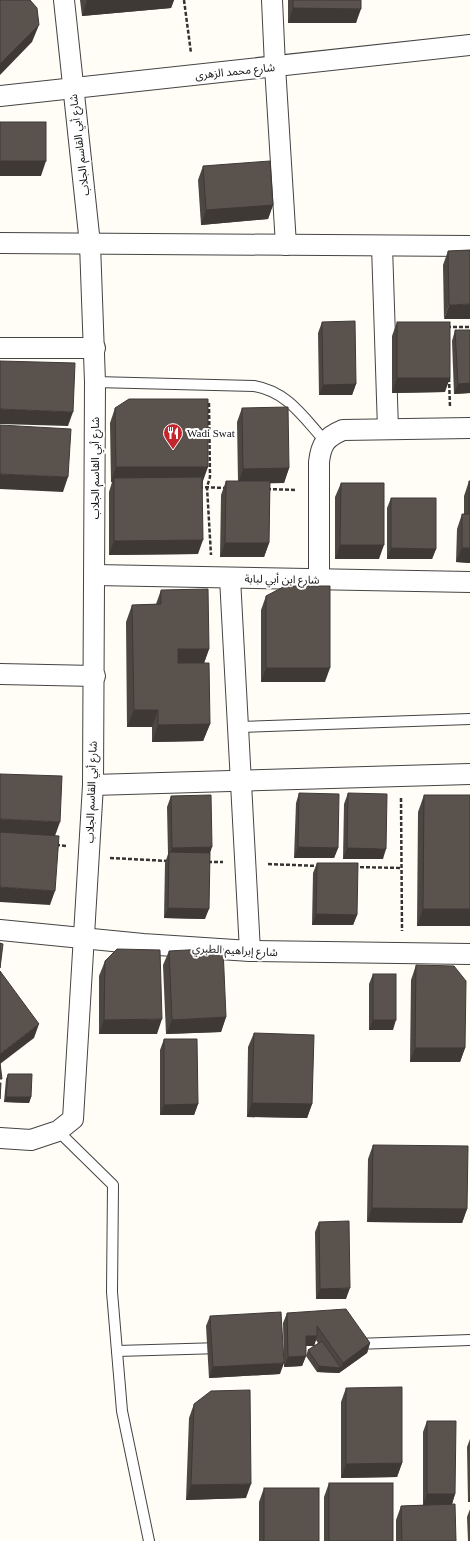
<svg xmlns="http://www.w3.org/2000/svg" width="470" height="1541" font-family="'Times New Roman','Noto Sans Arabic',serif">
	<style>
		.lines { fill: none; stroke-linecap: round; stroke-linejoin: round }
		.service-casing { stroke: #444; stroke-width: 12 }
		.minor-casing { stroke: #444; stroke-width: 22 }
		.path { stroke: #333; stroke-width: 2.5; stroke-dasharray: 4 2; stroke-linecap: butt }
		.service { stroke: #fff; stroke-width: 10 }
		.minor { stroke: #fff; stroke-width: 20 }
		.wall { fill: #4d4742 }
		.shaded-wall { fill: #3f3936 }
		.building { fill: #5a524d; stroke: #3f3936 }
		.labels { text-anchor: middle; stroke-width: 4; stroke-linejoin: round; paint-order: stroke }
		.street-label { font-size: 11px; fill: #111; stroke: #fff }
		.poi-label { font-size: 11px; fill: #111; stroke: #fff; text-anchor: start }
	</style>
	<rect width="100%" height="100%" fill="#fffdf5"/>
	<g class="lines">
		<defs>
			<g id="service">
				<path d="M95 382 254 386C288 392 303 417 325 441"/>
				<polyline points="238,727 470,719"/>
				<polyline points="58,1131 113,1185 112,1292 122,1411 149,1541"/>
				<polyline points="356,1344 470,1340"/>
				<polyline points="117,1351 221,1348"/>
			</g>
			<g id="minor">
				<polyline points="272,0 275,66 286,245"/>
				<polyline points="0,96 470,45"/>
				<polyline points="0,243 470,246"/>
				<polyline points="382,246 388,429"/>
				<polyline points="0,348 95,348"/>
				<polyline points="95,575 470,582"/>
				<polyline points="230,578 250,951"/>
				<path d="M319 579V462C321 444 326 437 343 430L470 428"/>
				<polyline points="0,674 95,676"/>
				<polyline points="93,785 470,774"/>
				<polyline points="0,930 143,944 250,951 470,954"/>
				<polyline points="0,1138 31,1140 58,1131 73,1119 93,785 95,382 90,244 64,0"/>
			</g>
		</defs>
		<use href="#service" class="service-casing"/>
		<use href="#minor" class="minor-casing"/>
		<g class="path">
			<polyline points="184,0 191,53"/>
			<polyline points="447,327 470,327"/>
			<polyline points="449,378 450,407"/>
			<polyline points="209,403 210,477 207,487 211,555"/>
			<polyline points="199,487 226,488"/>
			<polyline points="267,489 296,490"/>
			<polyline points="401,798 402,931"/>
			<polyline points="56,845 67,846"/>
			<polyline points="110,858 169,861"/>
			<polyline points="208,862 223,862"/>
			<polyline points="268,864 319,866"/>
			<polyline points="354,867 402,868"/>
		</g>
		<use href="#service" class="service"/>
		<use href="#minor" class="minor"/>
	</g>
	<g class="wall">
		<polygon points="80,0 174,0 171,8 82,16"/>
		<polygon points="288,0 361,0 356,23 288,23"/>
		<polygon points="203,166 273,205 268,219 201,225 198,180"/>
		<polygon points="470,250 444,319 443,265 448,251"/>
		<polygon points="322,322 356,384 352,395 319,395 318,333"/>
		<polygon points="397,322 445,392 392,393 392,336"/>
		<polygon points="455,330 470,330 470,393 454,394 452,341"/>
		<polygon points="115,408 203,481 198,554 109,555 109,492 112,482 111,482 110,423"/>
		<polygon points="242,408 289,468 284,483 270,483 269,543 264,557 220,557 221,495 226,481 238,481 237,422"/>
		<polygon points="469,481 470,563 456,562 457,529 462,514 464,514 464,496"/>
		<polygon points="341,483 379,559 335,559 335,497"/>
		<polygon points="391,498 436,549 432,559 387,559 387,508"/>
		<polygon points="161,590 209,649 204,663 210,724 203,741 152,742 152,727 127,727 126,622 132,605 156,604"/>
		<polygon points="266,596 325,682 261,682 261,610"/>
		<polygon points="299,793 338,848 334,858 294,858 296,803"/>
		<polygon points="348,793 383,859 343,859 344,804"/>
		<polygon points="424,795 470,795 470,926 417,926 418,812"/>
		<polygon points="171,796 210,853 205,919 164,918 165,863 168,854 167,807"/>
		<polygon points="317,863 357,915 353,925 312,925 313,873"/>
		<polygon points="169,951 226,1017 221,1032 166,1034 163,965"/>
		<polygon points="105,961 157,1034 99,1034 99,976"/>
		<polygon points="416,965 465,1048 460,1062 410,1062 411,980"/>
		<polygon points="373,974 393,1030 369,1030 369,984"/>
		<polygon points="254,1033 312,1104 307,1118 247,1117 248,1047"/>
		<polygon points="164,1039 198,1104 194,1115 160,1115 160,1050"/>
		<polygon points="8,1074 31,1097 29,1103 4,1102 6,1079"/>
		<polygon points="373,1145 467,1209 462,1223 367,1222 368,1159"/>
		<polygon points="319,1222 346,1299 316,1299 315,1232"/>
		<polygon points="287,1313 370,1343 367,1353 339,1373 317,1372 306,1356 308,1350 318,1343 316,1340 314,1346 306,1346 306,1356 302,1366 284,1367 283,1323"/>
		<polygon points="210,1316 280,1374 209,1378 206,1326"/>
		<polygon points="346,1388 402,1463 397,1477 341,1478 341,1402"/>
		<polygon points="194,1404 246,1498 186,1500 189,1418"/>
		<polygon points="427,1421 455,1494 452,1504 456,1541 396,1541 396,1520 401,1506 423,1505 423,1432"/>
		<polygon points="470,1439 470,1502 468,1502 467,1447"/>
		<polygon points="329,1483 393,1541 324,1541 324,1497"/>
		<polygon points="264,1488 319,1541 259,1541 259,1502"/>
		<polygon points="470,1509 470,1541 468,1541 467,1517"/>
	</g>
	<g class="shaded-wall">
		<polygon points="87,0 174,0 171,8 82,16"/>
		<polygon points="293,8 361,9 356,23 288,23"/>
		<polygon points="39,25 32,42 0,75 0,64"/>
		<polygon points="0,161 46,161 41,176 0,176"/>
		<polygon points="273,205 268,219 201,225 206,210"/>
		<polygon points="470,304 470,319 444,319 449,305"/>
		<polygon points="397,378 450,378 445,392 392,393"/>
		<polygon points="470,383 470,393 454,394 458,384"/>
		<polygon points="356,384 352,395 319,395 323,385"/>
		<polygon points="0,409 73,412 68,426 0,424"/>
		<polygon points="116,467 208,467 203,481 114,478 112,482 111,482"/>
		<polygon points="289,468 284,483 238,484 243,469"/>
		<polygon points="0,474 68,477 63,492 0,489"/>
		<polygon points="203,540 198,554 109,555 114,541"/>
		<polygon points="225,543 269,543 264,557 220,557"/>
		<polygon points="340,545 384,545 379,559 335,559"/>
		<polygon points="391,548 436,549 432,559 387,559"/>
		<polygon points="462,548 470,548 470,563 456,562"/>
		<polygon points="178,649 209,649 203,666 172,667"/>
		<polygon points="266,668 330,668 325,682 261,682"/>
		<polygon points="134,710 158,710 152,727 127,727"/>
		<polygon points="210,724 203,741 152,742 158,725"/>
		<polygon points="0,819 60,822 55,836 0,834"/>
		<polygon points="212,847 209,857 169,857 172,848"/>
		<polygon points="298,847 338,848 334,858 294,858"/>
		<polygon points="347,848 386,849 383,859 343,859"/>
		<polygon points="0,887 55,891 50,905 0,902"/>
		<polygon points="168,908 209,909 205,919 164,918"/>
		<polygon points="423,909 470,909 470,926 417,926"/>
		<polygon points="316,914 357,915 353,925 312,925"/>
		<polygon points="226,1017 221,1032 166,1034 172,1020"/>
		<polygon points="162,1019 157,1034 99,1034 104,1020"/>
		<polygon points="373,1020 396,1020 393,1030 369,1030"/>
		<polygon points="39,1024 34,1038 0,1064 0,1054"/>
		<polygon points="415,1048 465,1048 460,1062 410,1062"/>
		<polygon points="6,1097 31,1097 29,1103 4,1102"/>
		<polygon points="252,1103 312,1104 307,1118 247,1117"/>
		<polygon points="198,1104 194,1115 160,1115 164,1105"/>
		<polygon points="372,1208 467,1209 462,1223 367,1222"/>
		<polygon points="350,1288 346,1299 316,1299 320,1289"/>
		<polygon points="306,1336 317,1336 314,1346 302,1346"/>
		<polygon points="370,1343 367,1353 339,1373 343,1363"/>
		<polygon points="306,1356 302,1366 284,1367 288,1357"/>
		<polygon points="284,1363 280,1374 209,1378 213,1367"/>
		<polygon points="319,1366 341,1368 339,1373 317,1372"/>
		<polygon points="402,1463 397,1477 341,1478 346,1464"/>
		<polygon points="251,1484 246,1498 186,1500 191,1485"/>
		<polygon points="427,1494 455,1494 452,1504 423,1505"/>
		<polygon points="470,1496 470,1502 468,1502"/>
	</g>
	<g class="building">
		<polygon points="0,0 30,0 37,8 39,25 0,64"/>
		<polygon points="293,0 361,0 361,9 293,8"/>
		<rect x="0" y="122" width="46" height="39"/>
		<polygon points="270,161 273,205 206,210 203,166"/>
		<polygon points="470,250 470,304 449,305 448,251"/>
		<polygon points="355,321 356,384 323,385 322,322"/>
		<rect x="397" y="322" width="53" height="56"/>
		<polygon points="455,330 470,330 470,383 458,384"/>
		<polygon points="0,361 75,363 73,412 0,409"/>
		<polygon points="129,399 208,399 208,467 116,467 115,408"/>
		<polygon points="288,407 289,468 243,469 242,408"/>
		<polygon points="0,425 71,429 68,477 0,474"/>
		<polygon points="202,477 203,540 114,541 114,478"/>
		<polygon points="226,481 270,481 269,543 225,543"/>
		<polygon points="469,481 470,481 470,548 462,548 462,514 469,514"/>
		<polygon points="341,483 384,483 384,545 340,545"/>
		<polygon points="391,498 436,498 436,549 391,548"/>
		<polygon points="285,586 330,586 330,668 266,668 266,596"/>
		<polygon points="208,589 209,649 178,649 178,663 209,663 210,724 158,725 158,710 134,710 132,605 161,604 161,590"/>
		<polygon points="0,774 62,776 60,822 0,819"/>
		<polygon points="299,793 339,794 338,848 298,847"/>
		<polygon points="348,793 387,794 386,849 347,848"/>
		<polygon points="211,795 212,847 172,848 171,796"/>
		<polygon points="424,795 470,795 470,909 423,909"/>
		<polygon points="0,832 59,836 55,891 0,887"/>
		<polygon points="169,852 210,853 209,909 168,908"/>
		<polygon points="317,863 358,863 357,915 316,914"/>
		<polygon points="0,943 3,944 0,968"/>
		<polygon points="223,948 226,1017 172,1020 169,951"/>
		<polygon points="117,949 160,950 162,1019 104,1020 105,961"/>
		<polygon points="416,965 454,966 466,981 465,1048 415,1048"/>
		<polygon points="0,971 39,1024 0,1054"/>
		<rect x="373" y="974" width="23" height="46"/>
		<polygon points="254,1033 314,1035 312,1104 252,1103"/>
		<polygon points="164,1039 197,1039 198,1104 164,1105"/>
		<polygon points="0,1063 2,1079 0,1079"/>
		<polygon points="8,1074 32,1074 31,1097 6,1097"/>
		<polygon points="0,1083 1,1083 0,1099"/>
		<polygon points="373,1145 468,1146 467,1209 372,1208"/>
		<polygon points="349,1221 350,1288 320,1289 319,1222"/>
		<polygon points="346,1309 370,1343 343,1363 317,1326 317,1336 306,1336 306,1356 288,1357 287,1313"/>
		<polygon points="281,1312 284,1363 213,1367 210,1316"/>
		<polygon points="322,1341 341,1368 319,1366 308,1350"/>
		<polygon points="402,1387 402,1463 346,1464 346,1388"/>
		<polygon points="250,1390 251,1484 191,1485 194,1404 211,1391"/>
		<polygon points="427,1421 456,1421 455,1494 427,1494"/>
		<rect x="329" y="1483" width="64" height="58"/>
		<rect x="264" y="1488" width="55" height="53"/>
		<polygon points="455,1504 456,1541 402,1541 401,1506"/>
	</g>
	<defs>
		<symbol id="restaurant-pin" viewBox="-11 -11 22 30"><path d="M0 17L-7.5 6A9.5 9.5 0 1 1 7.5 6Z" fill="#c4262e" stroke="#fff"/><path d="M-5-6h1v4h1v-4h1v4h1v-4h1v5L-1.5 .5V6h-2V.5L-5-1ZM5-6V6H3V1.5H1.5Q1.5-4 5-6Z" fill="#fff"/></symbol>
	</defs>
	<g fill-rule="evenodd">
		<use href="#restaurant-pin" x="162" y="422" width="22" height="30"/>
	</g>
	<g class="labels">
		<g class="street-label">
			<text transform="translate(235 71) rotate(-6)" y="4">شارع محمد الزهرى</text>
			<text transform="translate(79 145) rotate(-97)" y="4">شارع أبي القاسم الجلاب</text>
			<text transform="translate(95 468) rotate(-90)" y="4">شارع أبي القاسم الجلاب</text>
			<text transform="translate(282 579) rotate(1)" y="4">شارع ابن أبي لبابة</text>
			<text transform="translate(91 792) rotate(-88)" y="4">شارع أبي القاسم الجلاب</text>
			<text transform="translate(235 950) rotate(3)" y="4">شارع إبراهيم الطبري</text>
		</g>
		<g class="poi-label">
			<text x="187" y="437">Wadi Swat</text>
		</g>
	</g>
</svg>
